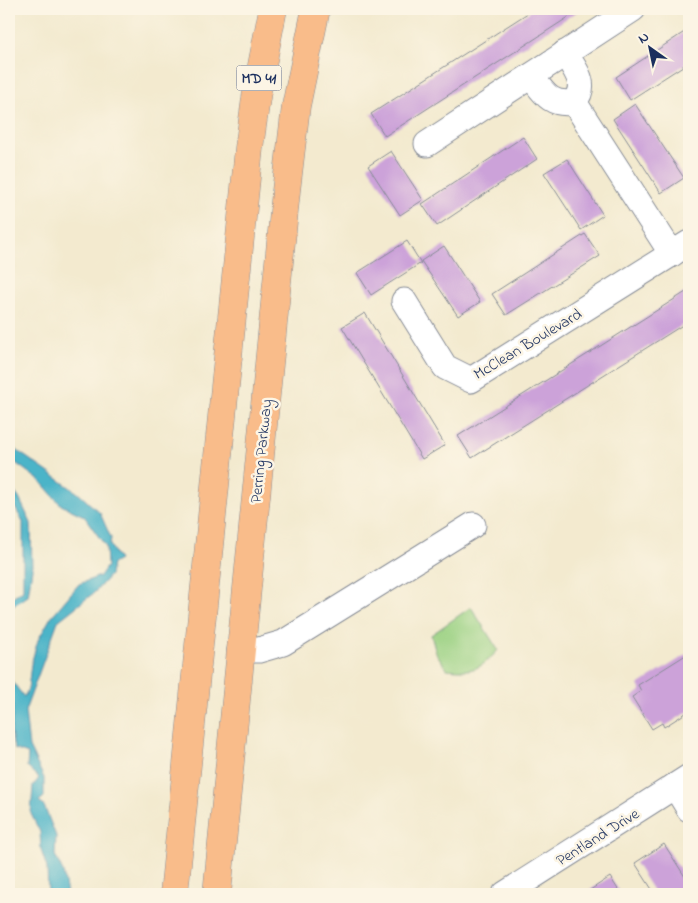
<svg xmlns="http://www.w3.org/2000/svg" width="698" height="903" font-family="'Indie Flower',sans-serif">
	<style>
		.green { fill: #9cd284; stroke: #5c8071 }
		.water { fill: #4bb4c8; stroke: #337293 }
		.building { fill: #cca2d9 }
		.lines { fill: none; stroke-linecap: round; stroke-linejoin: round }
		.minor-casing { stroke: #878c96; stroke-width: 27 }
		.major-casing { stroke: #878c96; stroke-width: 29 }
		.minor { stroke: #fff; stroke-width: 25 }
		.major { stroke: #f9bc8a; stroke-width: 28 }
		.labels { text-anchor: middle; stroke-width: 5; stroke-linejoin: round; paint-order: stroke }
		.shield { fill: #fcf5e5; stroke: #5e6a86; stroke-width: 1 }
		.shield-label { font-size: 15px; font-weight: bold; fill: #1b2f5e }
		.street-label { font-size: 16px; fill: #1b2f5e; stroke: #fcf5e5 }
	</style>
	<rect width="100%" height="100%" fill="#fcf5e5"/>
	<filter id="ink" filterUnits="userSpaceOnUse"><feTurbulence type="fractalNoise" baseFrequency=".02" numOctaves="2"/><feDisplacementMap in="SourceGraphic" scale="10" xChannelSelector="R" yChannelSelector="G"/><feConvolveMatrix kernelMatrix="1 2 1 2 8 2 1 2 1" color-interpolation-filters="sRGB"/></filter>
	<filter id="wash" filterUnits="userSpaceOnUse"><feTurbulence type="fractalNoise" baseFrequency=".0096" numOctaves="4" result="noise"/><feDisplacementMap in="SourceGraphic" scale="20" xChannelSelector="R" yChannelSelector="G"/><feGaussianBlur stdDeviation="1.12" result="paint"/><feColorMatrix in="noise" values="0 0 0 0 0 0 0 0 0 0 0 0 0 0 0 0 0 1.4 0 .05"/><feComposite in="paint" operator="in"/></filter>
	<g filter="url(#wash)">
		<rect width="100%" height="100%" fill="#f3eacf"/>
		<path class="green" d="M471 607 498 650C480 670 474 672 447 669L436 653 431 635Z"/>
		<g class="water">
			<polygon points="9,445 78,493 100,513 111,538 110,545 119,560 112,564 110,575 95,592 58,621 25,711 29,747 44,778 44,797 39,801 44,806 56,836 55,855 63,872 67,894 48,894 47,868 41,850 40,832 31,814 33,786 39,778 27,767 28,754 14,749 11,732 13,704 9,697 9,677 24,697 28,689 31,664 38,640 51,617 79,584 100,576 107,566 106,547 84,516 61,505 40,481 9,458"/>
			<polygon points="9,485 19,498 31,523 32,569 28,596 9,608 9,599 23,590 23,522 9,497"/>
		</g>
		<g id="blocks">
			<g class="building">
				<polygon points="534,9 581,9 385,136 371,114"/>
				<polygon points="689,29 689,62 630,100 616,77"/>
				<polygon points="635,104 684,178 661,193 613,119"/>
				<polygon points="523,137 537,159 437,226 422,204"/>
				<polygon points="391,151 423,200 400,215 368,166"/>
				<polygon points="567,159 603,215 581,230 544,173"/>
				<polygon points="585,234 600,256 506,315 492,294"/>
				<polygon points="407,241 421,263 371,295 357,273"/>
				<polygon points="444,246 480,302 458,316 421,261"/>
				<polygon points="689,290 689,321 472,458 458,436"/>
				<polygon points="365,313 445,445 422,459 342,327"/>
				<polygon points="689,653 689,711 664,727 662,723 652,729 632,697 641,691 638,685"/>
				<polygon points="664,844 689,883 689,894 655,894 635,863"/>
				<polygon points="610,877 621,894 584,894"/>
			</g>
		</g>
	</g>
	<g filter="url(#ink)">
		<use href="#blocks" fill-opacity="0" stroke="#878c96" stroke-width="1"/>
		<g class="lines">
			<defs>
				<g id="minor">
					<path d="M565 53C575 70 589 84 574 102L672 254"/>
					<path d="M531 76C544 93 550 106 574 102"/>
					<polyline points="427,144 633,9"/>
					<polyline points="404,301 445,367 471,380 689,243"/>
					<polyline points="240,650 259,650 283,643 473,525"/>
					<polyline points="675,786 689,809"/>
					<polyline points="505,894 689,777"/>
				</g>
				<g id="major">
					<polyline points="174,894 249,148 257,91 273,9"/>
					<polyline points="217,894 286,191 296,106 316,9"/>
				</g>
			</defs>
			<use href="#minor" class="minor-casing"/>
			<use href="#major" class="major-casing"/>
			<use href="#minor" class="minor"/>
			<use href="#major" class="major"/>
		</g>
	</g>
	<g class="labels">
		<rect class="shield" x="236.5" y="65.5" width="45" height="25" rx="4"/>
		<g class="shield-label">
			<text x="259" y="83">MD 41</text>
		</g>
		<g class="street-label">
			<text transform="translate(527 343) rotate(-31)" y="6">McClean Boulevard</text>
			<text transform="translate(260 451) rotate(-84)" y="6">Perring Parkway</text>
			<text transform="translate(597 836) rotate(-32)" y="6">Pentland Drive</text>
		</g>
	</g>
	<rect width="698" height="903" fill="none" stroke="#fcf5e5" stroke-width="30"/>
	<g transform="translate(650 48) rotate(327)" stroke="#fcf5e5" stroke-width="4" paint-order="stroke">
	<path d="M0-4L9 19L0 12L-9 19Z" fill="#1b2f5e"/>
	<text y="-8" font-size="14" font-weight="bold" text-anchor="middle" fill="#1b2f5e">N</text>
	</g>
</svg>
